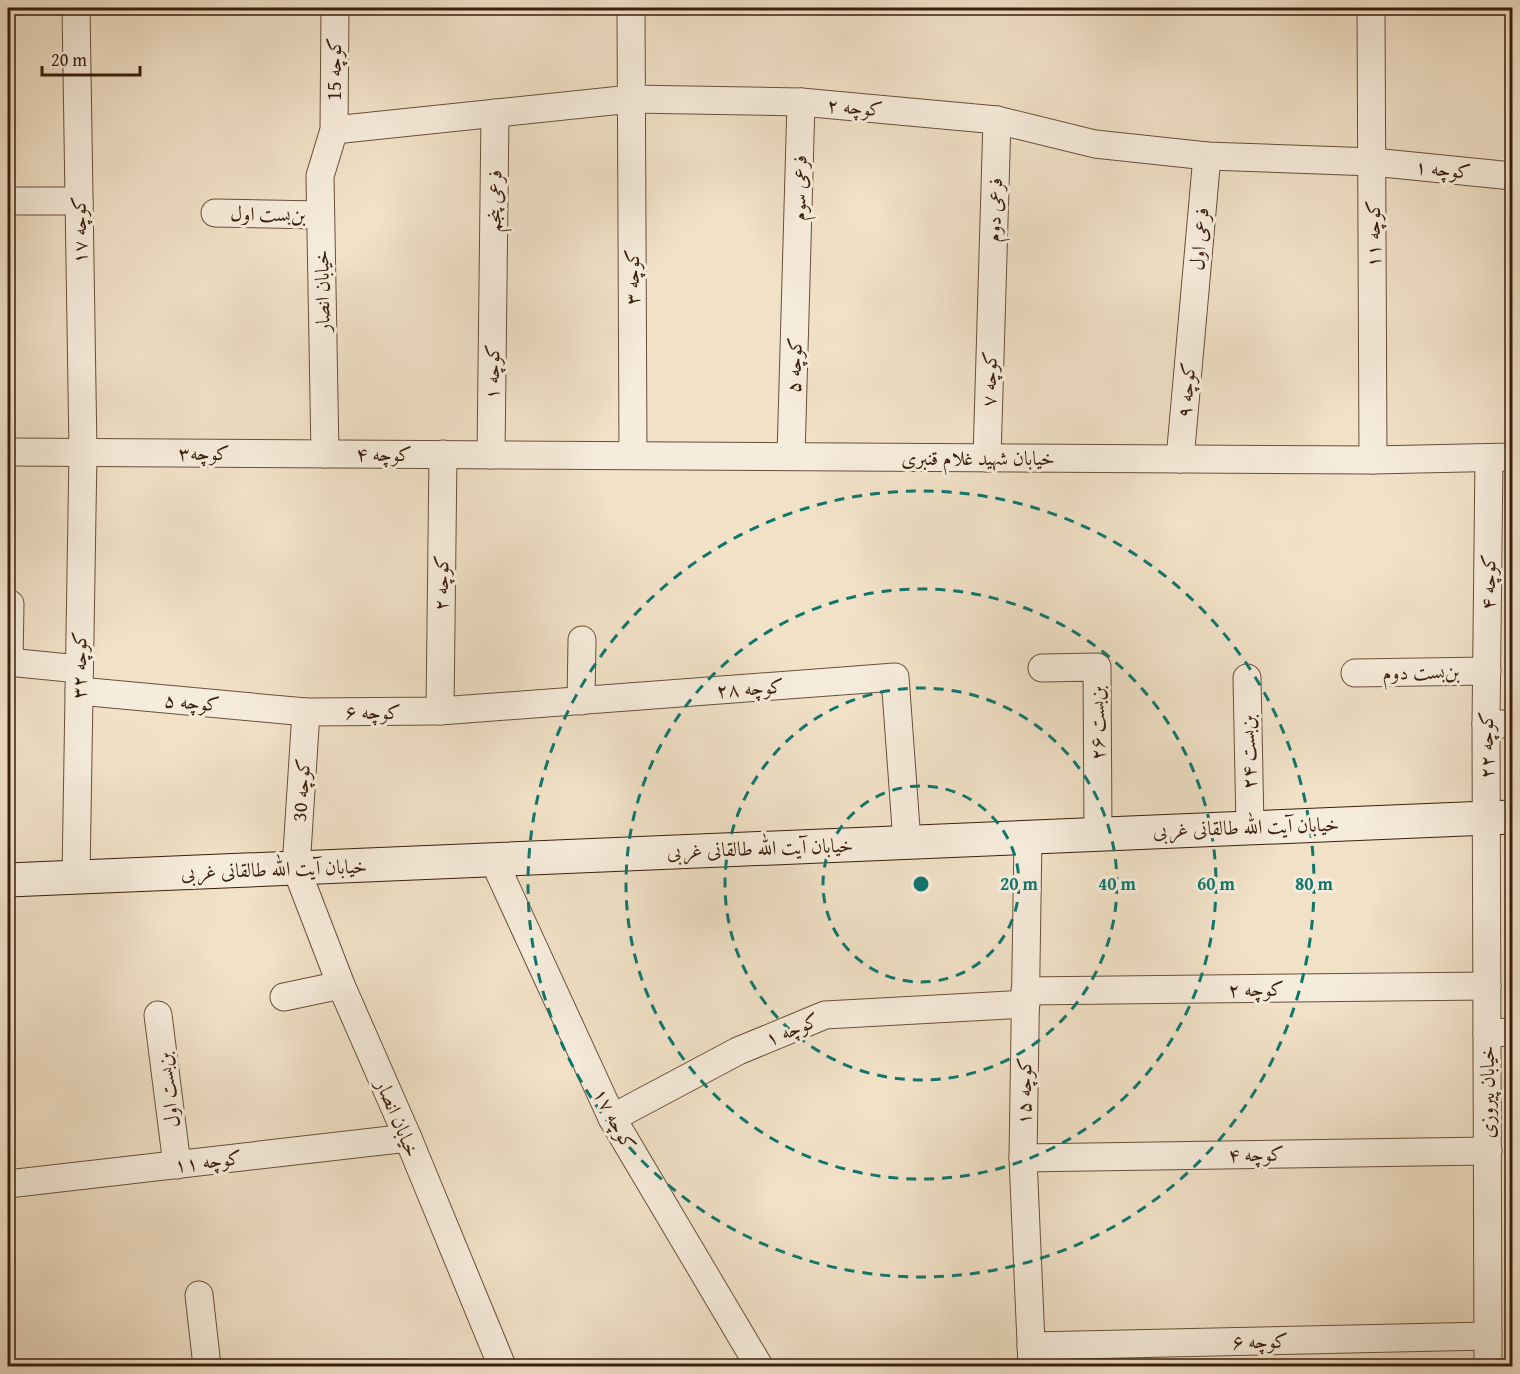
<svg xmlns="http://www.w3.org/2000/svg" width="1520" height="1374" font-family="'Gentium Book Plus',Amiri,serif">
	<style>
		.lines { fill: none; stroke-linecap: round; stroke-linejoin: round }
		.street-casing { stroke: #684f3b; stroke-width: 29 }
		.secondary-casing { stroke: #3a1e0c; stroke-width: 35 }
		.street { stroke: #f6ecdb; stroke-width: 27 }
		.secondary { stroke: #f6ecdb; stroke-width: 33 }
		.ring { fill: none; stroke: #0f766e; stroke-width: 3; stroke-dasharray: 10 8 }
		.labels { text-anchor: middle; stroke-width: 6; stroke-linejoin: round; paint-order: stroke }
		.street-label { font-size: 20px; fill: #3a1e0c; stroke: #f6ecdb }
		.centre { fill: #0f766e; stroke: #f6ecdb; stroke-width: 3 }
		.ring-label { font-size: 18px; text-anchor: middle; font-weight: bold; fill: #0f766e; stroke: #f6ecdb; stroke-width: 6; stroke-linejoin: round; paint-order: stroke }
	</style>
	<rect width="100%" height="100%" fill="#f1e1c7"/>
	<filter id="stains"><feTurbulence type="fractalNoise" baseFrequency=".00333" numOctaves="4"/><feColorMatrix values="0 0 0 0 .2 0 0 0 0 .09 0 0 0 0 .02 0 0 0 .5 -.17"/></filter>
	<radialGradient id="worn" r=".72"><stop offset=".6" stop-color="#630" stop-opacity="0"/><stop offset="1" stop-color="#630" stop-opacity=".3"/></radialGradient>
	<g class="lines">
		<defs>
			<g id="street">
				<polyline points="76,8 83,452 76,877"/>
				<polyline points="631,8 633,455"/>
				<polyline points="1371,8 1373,460"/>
				<polyline points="334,130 631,99 801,102 997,120 1095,144 1207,156 1373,162 1512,176"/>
				<polyline points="8,201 79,201"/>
				<polyline points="215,213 320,215"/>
				<polyline points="8,452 1373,460 1512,457"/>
				<polyline points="325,454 320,176 334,130 335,8"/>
				<polyline points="491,455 495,113"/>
				<polyline points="791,456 801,102"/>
				<polyline points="987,458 997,120"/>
				<polyline points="1180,459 1207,156"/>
				<polyline points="8,662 79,669"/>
				<polyline points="9,662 10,604"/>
				<polyline points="1042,668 1097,667 1098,833"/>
				<polyline points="1355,673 1487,671"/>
				<polyline points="1247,678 1250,827"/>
				<polyline points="79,691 306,712 440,711 895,677 907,842"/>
				<polyline points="581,701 582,640"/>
				<polyline points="440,711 443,454"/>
				<polyline points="306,712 296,868 341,985 408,1138 502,1366"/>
				<polyline points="1486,724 1512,724"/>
				<polyline points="1028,837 1023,1158 1032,1366"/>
				<polyline points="493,859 612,1118 759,1366"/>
				<polyline points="1025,991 1487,986"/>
				<polyline points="284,997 341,985"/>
				<polyline points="158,1015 177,1165"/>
				<polyline points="1487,1033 1512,1032"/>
				<polyline points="612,1118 738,1051 825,1015 1026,1004"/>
				<polyline points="1023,1158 1488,1151"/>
				<polyline points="8,1184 408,1138"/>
				<polyline points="199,1295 207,1366"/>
				<polyline points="1031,1346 1488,1336"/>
				<polyline points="1488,1366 1486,724 1489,458"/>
			</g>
			<polyline id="secondary" points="8,880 1512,817"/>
		</defs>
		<use href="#street" class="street-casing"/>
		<use href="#secondary" class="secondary-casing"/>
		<use href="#street" class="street"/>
		<use href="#secondary" class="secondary"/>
	</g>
	<g class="ring">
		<circle cx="921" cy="884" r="98"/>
		<circle cx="921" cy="884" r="196"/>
		<circle cx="921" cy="884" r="295"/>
		<circle cx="921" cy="884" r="393"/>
	</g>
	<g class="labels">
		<g class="street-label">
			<text transform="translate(334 69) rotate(-90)" y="7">کوچه 15</text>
			<text transform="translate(855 107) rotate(5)" y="7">کوچه ۲</text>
			<text transform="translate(1443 169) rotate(6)" y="7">کوچه ۱</text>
			<text transform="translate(799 188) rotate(-89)" y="7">فرعی سوم</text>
			<text transform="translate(494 201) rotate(-89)" y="7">فرعی پنجم</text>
			<text transform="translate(994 210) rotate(-88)" y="7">فرعی دوم</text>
			<text transform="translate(268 214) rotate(1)" y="7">بن‌بست اول</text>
			<text transform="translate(79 230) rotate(-91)" y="7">کوچه ۱۷</text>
			<text transform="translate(1373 234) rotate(-90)" y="7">کوچه ۱۱</text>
			<text transform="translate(1199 239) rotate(-85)" y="7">فرعی اول</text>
			<text transform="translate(632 277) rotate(-90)" y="7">کوچه ۳</text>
			<text transform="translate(322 291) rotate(-91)" y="7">خیابان انصار</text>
			<text transform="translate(794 365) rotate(-88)" y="7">کوچه ۵</text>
			<text transform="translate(492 372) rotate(-89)" y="7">کوچه ۱</text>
			<text transform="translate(989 379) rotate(-88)" y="7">کوچه ۷</text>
			<text transform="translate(1186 390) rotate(-85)" y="7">کوچه ۹</text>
			<text x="204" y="460">کوچه۳</text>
			<text x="384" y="461">کوچه ۴</text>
			<text x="978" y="465">خیابان شهید غلام قنبری</text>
			<text transform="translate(1488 582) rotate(-89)" y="7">کوچه ۴</text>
			<text transform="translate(441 583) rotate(-89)" y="7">کوچه ۲</text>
			<text transform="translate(79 665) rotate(-89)" y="7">کوچه ۳۲</text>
			<text transform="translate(1421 672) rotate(-1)" y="7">بن‌بست دوم</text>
			<text transform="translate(750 688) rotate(-4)" y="7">کوچه ۲۸</text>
			<text transform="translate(192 702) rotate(5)" y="7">کوچه ۵</text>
			<text x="373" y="719">کوچه ۶</text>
			<text transform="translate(1097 723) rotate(-90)" y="7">بن‌بست ۲۶</text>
			<text transform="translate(1486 745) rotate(-90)" y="7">کوچه ۲۲</text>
			<text transform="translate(1248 752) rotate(-91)" y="7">بن‌بست ۲۴</text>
			<text transform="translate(301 790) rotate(-86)" y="7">کوچه 30</text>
			<text transform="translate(1246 827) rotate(-2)" y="7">خیابان آیت الله طالقانی غربی</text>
			<text transform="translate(760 848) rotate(-2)" y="7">خیابان آیت الله طالقانی غربی</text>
			<text transform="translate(274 869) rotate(-2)" y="7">خیابان آیت الله طالقانی غربی</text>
			<text transform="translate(1256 989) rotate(-1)" y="7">کوچه ۲</text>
			<text transform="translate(792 1029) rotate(-22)" y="7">کوچه ۱</text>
			<text transform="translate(168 1090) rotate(-97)" y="7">بن‌بست اول</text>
			<text transform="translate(1024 1091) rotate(-89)" y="7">کوچه ۱۵</text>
			<text transform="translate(1487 1092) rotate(-90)" y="7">خیابان پیروزی</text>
			<text transform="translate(398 1118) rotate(67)" y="7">خیابان انصار</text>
			<text transform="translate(615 1119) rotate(62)" y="7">کوچه ۱۷</text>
			<text transform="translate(1256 1154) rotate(-1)" y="7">کوچه ۴</text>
			<text transform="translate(208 1161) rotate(-7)" y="7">کوچه ۱۱</text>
			<text transform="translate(1260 1341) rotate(-1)" y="7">کوچه ۶</text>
		</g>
	</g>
	<circle cx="921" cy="884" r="9" class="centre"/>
	<g class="ring-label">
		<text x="1019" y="890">20 m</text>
		<text x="1117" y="890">40 m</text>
		<text x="1216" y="890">60 m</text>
		<text x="1314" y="890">80 m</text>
	</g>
	<rect width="1520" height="1374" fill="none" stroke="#f1e1c7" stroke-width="30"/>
	<rect x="9" y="9" width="1502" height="1356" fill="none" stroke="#3a1e0c" stroke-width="3"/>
	<rect x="15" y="15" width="1490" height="1344" fill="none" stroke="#3a1e0c" stroke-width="1.5"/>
	<path d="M42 66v9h98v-9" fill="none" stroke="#3a1e0c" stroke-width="3"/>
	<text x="51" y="66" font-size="18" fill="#3a1e0c" stroke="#f6ecdb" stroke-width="4.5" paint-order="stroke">20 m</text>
	<rect width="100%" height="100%" filter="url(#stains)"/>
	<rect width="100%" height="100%" fill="url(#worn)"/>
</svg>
